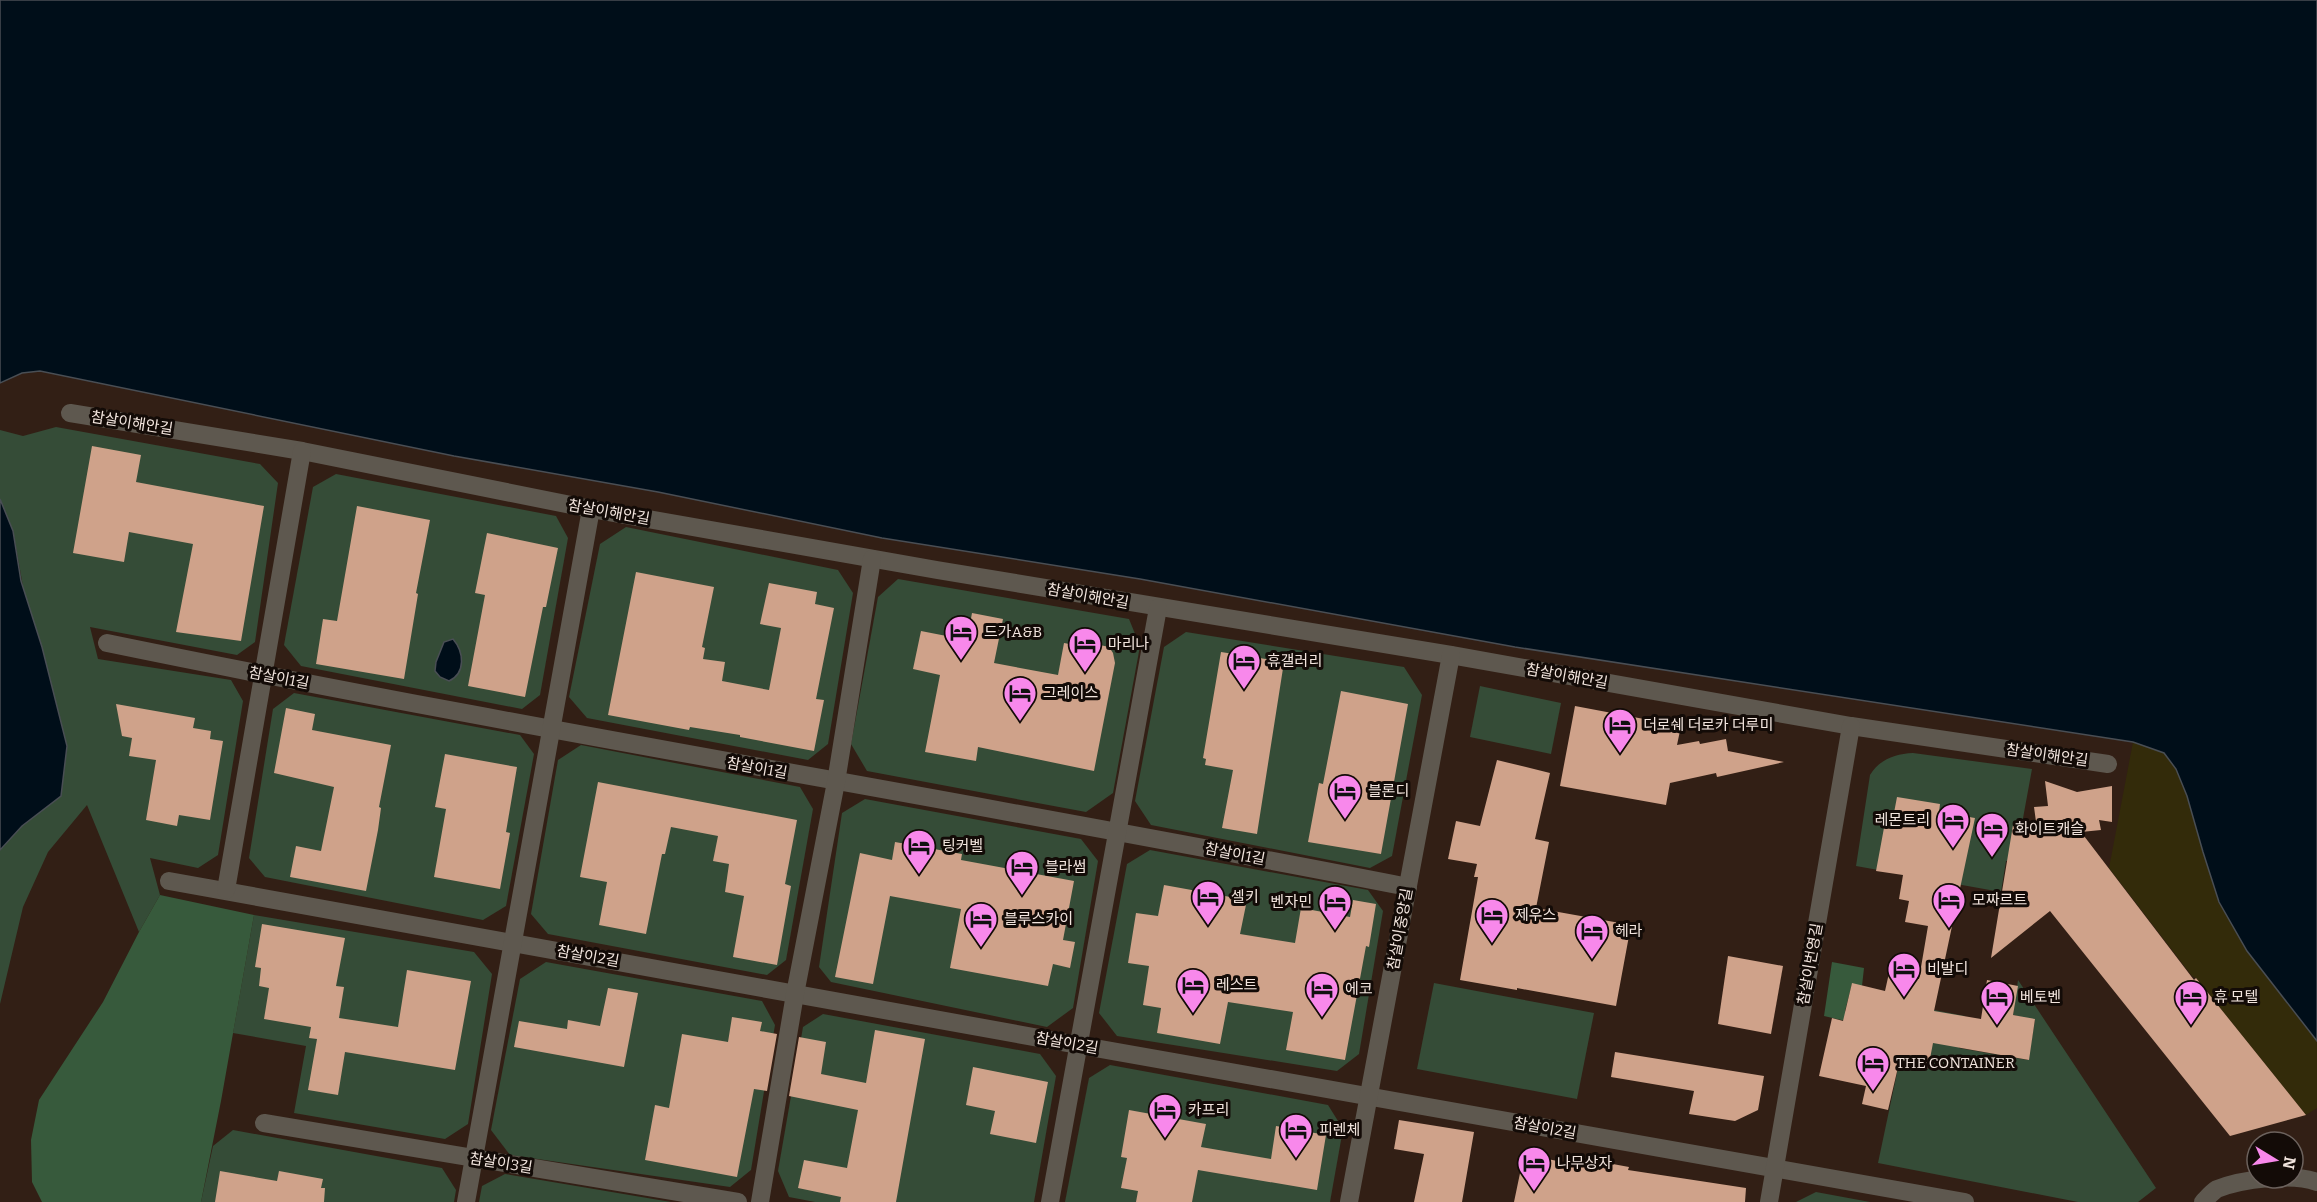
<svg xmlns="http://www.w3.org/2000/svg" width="2317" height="1202" font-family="Bitter,'Noto Sans KR',serif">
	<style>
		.green { fill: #354c37 }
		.forest { fill: #375a3c }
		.sand { fill: #332b0a }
		.water { fill: #000e19; stroke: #494e54; stroke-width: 1.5 }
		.building { fill: #cfa28a }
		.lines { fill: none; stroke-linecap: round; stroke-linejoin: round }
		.street { stroke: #5e584f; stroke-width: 18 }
		.labels { text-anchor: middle; stroke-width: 6; stroke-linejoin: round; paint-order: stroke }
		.street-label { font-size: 15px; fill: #f2e5de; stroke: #130b07 }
		.poi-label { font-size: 15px; fill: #f2e5de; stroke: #130b07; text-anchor: start }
	</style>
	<rect width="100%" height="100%" fill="#321f15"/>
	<g class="green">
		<polygon points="56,427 260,464 278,483 255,642 237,655 90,627 98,659 231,680 243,701 218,855 198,868 150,858 160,895 139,932 87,805 48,852 23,907 0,1004 0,850 22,826 61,796 13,531 0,499 0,430 23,436"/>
		<polygon points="336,474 556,516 568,538 540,695 522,709 301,666 284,645 313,487"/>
		<polygon points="626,527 838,570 853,593 828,744 808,760 587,718 569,697 600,544"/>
		<polygon points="898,579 1129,619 1140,646 1113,793 1086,812 867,771 851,744 878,597"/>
		<polygon points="1186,632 1404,667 1422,695 1392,856 1370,868 1151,825 1135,801 1164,647"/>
		<polygon points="1480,686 1561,703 1551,754 1470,737"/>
		<polygon points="294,693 520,735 534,754 506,906 483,920 265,877 249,858 273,709"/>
		<polygon points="581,745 800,787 813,809 786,960 767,975 548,934 531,914 558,760"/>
		<path d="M1913 753 2032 769 2015 862 2006 861 2001 892 1856 866 1870 775C1880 759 1895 754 1913 753Z"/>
		<polygon points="865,799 1081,839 1098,861 1073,1008 1047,1027 831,982 819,967 842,813"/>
		<polygon points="1150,850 1368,890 1383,911 1359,1054 1337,1071 1117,1036 1099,1013 1127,864"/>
		<polygon points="254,915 474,952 492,974 468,1124 445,1139 294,1113 306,1046 233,1033"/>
		<polygon points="546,962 762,1001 775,1025 751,1170 730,1187 510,1155 491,1130 520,979"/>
		<polygon points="2018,980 2156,1188 2138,1202 2078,1202 1878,1163 1905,1035 1934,1010 1965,1016 1959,1048 2028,1060 2035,1020 2013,1015"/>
		<polygon points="1434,983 1594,1013 1577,1099 1417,1069"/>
		<polygon points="823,1014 1040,1054 1056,1076 1034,1202 815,1202 789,1197 778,1171 803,1027"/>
		<polygon points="1110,1065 1328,1105 1343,1129 1330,1202 1065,1202 1089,1078"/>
		<polygon points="233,1130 442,1168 456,1190 454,1202 201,1202 213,1146"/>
		<polygon points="505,1174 671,1202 479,1202 482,1186"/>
		<polygon points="1816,1192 1870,1202 1796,1202"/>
	</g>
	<g class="forest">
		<polygon points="160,895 254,915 221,1101 201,1202 42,1202 32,1182 31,1140 39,1100 103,1002 139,932"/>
		<polygon points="1832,962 1864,968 1862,986 1852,984 1845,1011 1876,1028 1824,1016"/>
	</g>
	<polygon class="sand" points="2133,742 2164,753 2176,769 2187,796 2203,852 2220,902 2247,951 2317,1041 2317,1108 2306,1115 2196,978 2192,976 2109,868"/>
	<g class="water">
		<polygon points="0,0 2317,0 2317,1041 2247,951 2219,902 2203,852 2187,796 2176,769 2164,753 2133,742 1515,647 1140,579 882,538 658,492 454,456 40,371 22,373 0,383"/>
		<polygon points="0,499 13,531 21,581 42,647 67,746 61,796 22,826 0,850"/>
		<path d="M453 639C464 652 466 673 449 681L440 677 435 671 436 662 444 642Z"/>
	</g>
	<g class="building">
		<polygon points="92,446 141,455 136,482 264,506 241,641 176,632 193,544 129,532 124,562 73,553"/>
		<polygon points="357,506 430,520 416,593 418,594 404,679 316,664 323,619 337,621"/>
		<polygon points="487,533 558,548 546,607 543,607 525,697 468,686 485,595 475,593"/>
		<polygon points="636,572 714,587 702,647 705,648 703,659 725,662 722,681 769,690 781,628 760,624 769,583 817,592 815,604 834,608 816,699 824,700 814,751 740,737 740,735 690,727 689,730 608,715"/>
		<polygon points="972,613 1003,619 994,663 1058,675 1064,643 1092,648 1100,645 1109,647 1113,653 1115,663 1094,771 978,747 976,761 925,752 940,675 913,669 921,631 967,640"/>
		<polygon points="1221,652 1284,662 1257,834 1222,828 1233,770 1205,765 1206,759 1203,758"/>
		<polygon points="1341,691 1408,704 1381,854 1308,842 1319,783 1323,784"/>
		<polygon points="116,704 195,718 193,728 211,731 210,739 223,741 210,820 179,815 177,826 146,820 156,760 129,756 132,738 122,736"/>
		<polygon points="1575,706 1681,726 1677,745 1699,741 1700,744 1726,739 1728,751 1784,762 1717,777 1716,773 1670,783 1666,805 1560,786"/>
		<polygon points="286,708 315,714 312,730 391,745 379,807 381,808 378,830 366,891 290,877 296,846 321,851 334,787 274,773"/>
		<polygon points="445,754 517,767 506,832 510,833 500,889 434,877 446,809 435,807"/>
		<polygon points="1497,760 1550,773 1535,839 1549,842 1536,908 1631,925 1616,1006 1517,988 1517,990 1460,980 1478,877 1474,877 1477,864 1448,859 1456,821 1480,826"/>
		<polygon points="2045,781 2077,792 2112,786 2112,822 2099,820 2101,830 2081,832 2194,980 2196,978 2306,1115 2230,1136 2050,911 1991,958 2013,825 2037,829 2034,807 2048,806"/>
		<polygon points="598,782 797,820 785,884 791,886 777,965 733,957 744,896 725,892 729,864 713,861 718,836 671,827 665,854 662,854 646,934 599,925 607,882 580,877"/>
		<polygon points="1897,797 1940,804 1939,812 1975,818 1934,1011 1981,1019 1987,980 2018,986 2013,1015 2035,1019 2029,1060 1933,1043 1928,1069 1899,1063 1888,1110 1862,1104 1866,1086 1819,1076 1832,1018 1843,1021 1852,983 1885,991 1889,973 1919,979 1928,926 1905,922 1909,901 1899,899 1903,875 1876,871 1886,817 1893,818"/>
		<polygon points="895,842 962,854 961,860 1074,881 1063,940 1075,942 1070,968 1053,964 1048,986 950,968 961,909 890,896 873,984 835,977 860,853 892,860"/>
		<polygon points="1164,885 1247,900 1240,934 1295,943 1301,908 1350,917 1353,900 1376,904 1369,947 1366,946 1345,1060 1286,1050 1293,1012 1228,1002 1220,1044 1157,1033 1161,1008 1143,1005 1149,966 1128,963 1136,913 1158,916"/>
		<polygon points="262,924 345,938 336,986 344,987 339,1018 398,1027 407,970 471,981 455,1070 345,1052 338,1095 308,1090 317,1039 309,1038 311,1027 264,1019 269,988 259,986 261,968 255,967"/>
		<polygon points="1728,956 1783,966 1771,1034 1718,1024"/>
		<polygon points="608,988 638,993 624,1067 514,1047 519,1021 567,1029 568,1020 600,1026"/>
		<polygon points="732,1017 762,1022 760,1031 777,1034 767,1091 754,1089 737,1177 645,1160 655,1105 669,1108 682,1034 728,1042"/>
		<polygon points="875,1030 925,1039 896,1202 840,1202 841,1197 798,1188 804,1160 847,1168 858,1110 789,1096 799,1037 826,1042 821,1074 866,1083"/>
		<polygon points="1615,1052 1764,1076 1758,1110 1735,1121 1689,1114 1694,1091 1611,1077"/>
		<polygon points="973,1067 1048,1082 1036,1143 990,1134 995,1111 966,1105"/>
		<polygon points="1129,1110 1206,1124 1201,1147 1271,1159 1276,1126 1326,1135 1317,1190 1198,1170 1192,1202 1136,1202 1138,1191 1121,1188 1127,1158 1121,1157"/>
		<polygon points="1399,1120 1474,1132 1462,1202 1414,1202 1424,1154 1394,1149"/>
		<polygon points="1524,1154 1600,1170 1602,1162 1629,1167 1628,1170 1746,1188 1745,1202 1514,1202"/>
		<polygon points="220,1171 277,1181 279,1171 323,1179 321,1188 325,1188 324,1202 215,1202"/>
	</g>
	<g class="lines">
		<g class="street">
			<polyline points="70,413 302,451 591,509 937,570 1451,655 1851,726 2108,764"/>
			<path d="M107 643C539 732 975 802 1408 887"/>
			<polyline points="169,881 1078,1045 1965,1202"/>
			<polyline points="226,890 302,451"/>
			<polyline points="264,1123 738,1202"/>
			<polyline points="466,1202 591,509"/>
			<polyline points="760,1202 795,994 836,782 872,559"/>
			<polyline points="1050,1202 1158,608"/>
			<polyline points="1349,1202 1451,655"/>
			<polyline points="1769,1202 1851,726"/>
			<path d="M2203 1202C2207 1198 2212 1192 2217 1189 2242 1179 2292 1173 2317 1182"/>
		</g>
	</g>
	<defs>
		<symbol id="hotel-pin" viewBox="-11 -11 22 30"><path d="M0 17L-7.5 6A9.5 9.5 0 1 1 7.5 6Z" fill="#f888eb" stroke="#130b07"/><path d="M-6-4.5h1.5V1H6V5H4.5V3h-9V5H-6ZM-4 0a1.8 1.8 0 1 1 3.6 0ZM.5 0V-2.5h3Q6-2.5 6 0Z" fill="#111"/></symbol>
	</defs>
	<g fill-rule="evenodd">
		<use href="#hotel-pin" x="942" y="613" width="38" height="52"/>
		<use href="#hotel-pin" x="1066" y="625" width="38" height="52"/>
		<use href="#hotel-pin" x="1225" y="642" width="38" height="52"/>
		<use href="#hotel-pin" x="1001" y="674" width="38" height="52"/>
		<use href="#hotel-pin" x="1601" y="706" width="38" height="52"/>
		<use href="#hotel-pin" x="1326" y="772" width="38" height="52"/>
		<use href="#hotel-pin" x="1934" y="801" width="38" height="52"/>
		<use href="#hotel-pin" x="1973" y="810" width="38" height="52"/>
		<use href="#hotel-pin" x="900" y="827" width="38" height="52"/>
		<use href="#hotel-pin" x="1003" y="848" width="38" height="52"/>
		<use href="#hotel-pin" x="1189" y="878" width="38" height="52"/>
		<use href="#hotel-pin" x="1930" y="881" width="38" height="52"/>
		<use href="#hotel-pin" x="1316" y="883" width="38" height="52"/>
		<use href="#hotel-pin" x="1473" y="896" width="38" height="52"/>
		<use href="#hotel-pin" x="962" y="900" width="38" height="52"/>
		<use href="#hotel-pin" x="1573" y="912" width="38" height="52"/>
		<use href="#hotel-pin" x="1885" y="950" width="38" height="52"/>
		<use href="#hotel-pin" x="1174" y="966" width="38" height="52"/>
		<use href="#hotel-pin" x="1303" y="970" width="38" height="52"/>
		<use href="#hotel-pin" x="1978" y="978" width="38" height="52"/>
		<use href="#hotel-pin" x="2172" y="978" width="38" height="52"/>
		<use href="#hotel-pin" x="1854" y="1044" width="38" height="52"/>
		<use href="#hotel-pin" x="1146" y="1091" width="38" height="52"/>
		<use href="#hotel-pin" x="1277" y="1111" width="38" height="52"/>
		<use href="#hotel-pin" x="1515" y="1144" width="38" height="52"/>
	</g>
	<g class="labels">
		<g class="street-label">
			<text transform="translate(132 423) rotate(9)" y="5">참살이해안길</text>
			<text transform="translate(609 512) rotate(10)" y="5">참살이해안길</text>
			<text transform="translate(1088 596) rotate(10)" y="5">참살이해안길</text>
			<text transform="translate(1567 676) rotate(10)" y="5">참살이해안길</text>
			<text transform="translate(279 678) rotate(11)" y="5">참살이1길</text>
			<text transform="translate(2047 755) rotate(8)" y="5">참살이해안길</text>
			<text transform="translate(757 768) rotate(10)" y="5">참살이1길</text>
			<text transform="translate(1235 854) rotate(11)" y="5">참살이1길</text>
			<text transform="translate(1400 929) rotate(-80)" y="5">참살이중앙길</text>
			<text transform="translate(588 956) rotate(10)" y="5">참살이2길</text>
			<text transform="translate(1810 964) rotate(-80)" y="5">참살이번영길</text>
			<text transform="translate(1067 1043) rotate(10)" y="5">참살이2길</text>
			<text transform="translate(1545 1128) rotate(10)" y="5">참살이2길</text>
			<text transform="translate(501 1163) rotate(9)" y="5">참살이3길</text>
		</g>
		<g class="poi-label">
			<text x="984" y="637">드가A&amp;B</text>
			<text x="1108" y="649">마리나</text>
			<text x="1267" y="666">휴갤러리</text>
			<text x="1043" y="698">그레이스</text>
			<text x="1643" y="730">더로쉐 더로카 더루미</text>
			<text x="1368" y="796">블론디</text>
			<text x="1930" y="825" text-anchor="end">레몬트리</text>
			<text x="2015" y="834">화이트캐슬</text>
			<text x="942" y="851">팅커벨</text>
			<text x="1045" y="872">블라썸</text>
			<text x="1231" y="902">셀키</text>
			<text x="1972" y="905">모짜르트</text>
			<text x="1312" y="907" text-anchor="end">벤자민</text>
			<text x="1515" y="920">제우스</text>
			<text x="1004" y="924">블루스카이</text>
			<text x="1615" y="936">헤라</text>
			<text x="1927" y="974">비발디</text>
			<text x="1216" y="990">레스트</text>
			<text x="1345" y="994">에코</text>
			<text x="2020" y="1002">베토벤</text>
			<text x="2214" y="1002">휴 모텔</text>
			<text x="1896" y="1068">THE CONTAINER</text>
			<text x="1188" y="1115">카프리</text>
			<text x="1319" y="1135">피렌체</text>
			<text x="1557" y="1168">나무상자</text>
		</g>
	</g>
	<g transform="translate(2275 1160) rotate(101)"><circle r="28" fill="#130b07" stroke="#6c625d" stroke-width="1.5"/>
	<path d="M0-4.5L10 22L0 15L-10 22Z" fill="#f888eb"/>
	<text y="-9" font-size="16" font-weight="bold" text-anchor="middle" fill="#f2e5de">N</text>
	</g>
</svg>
